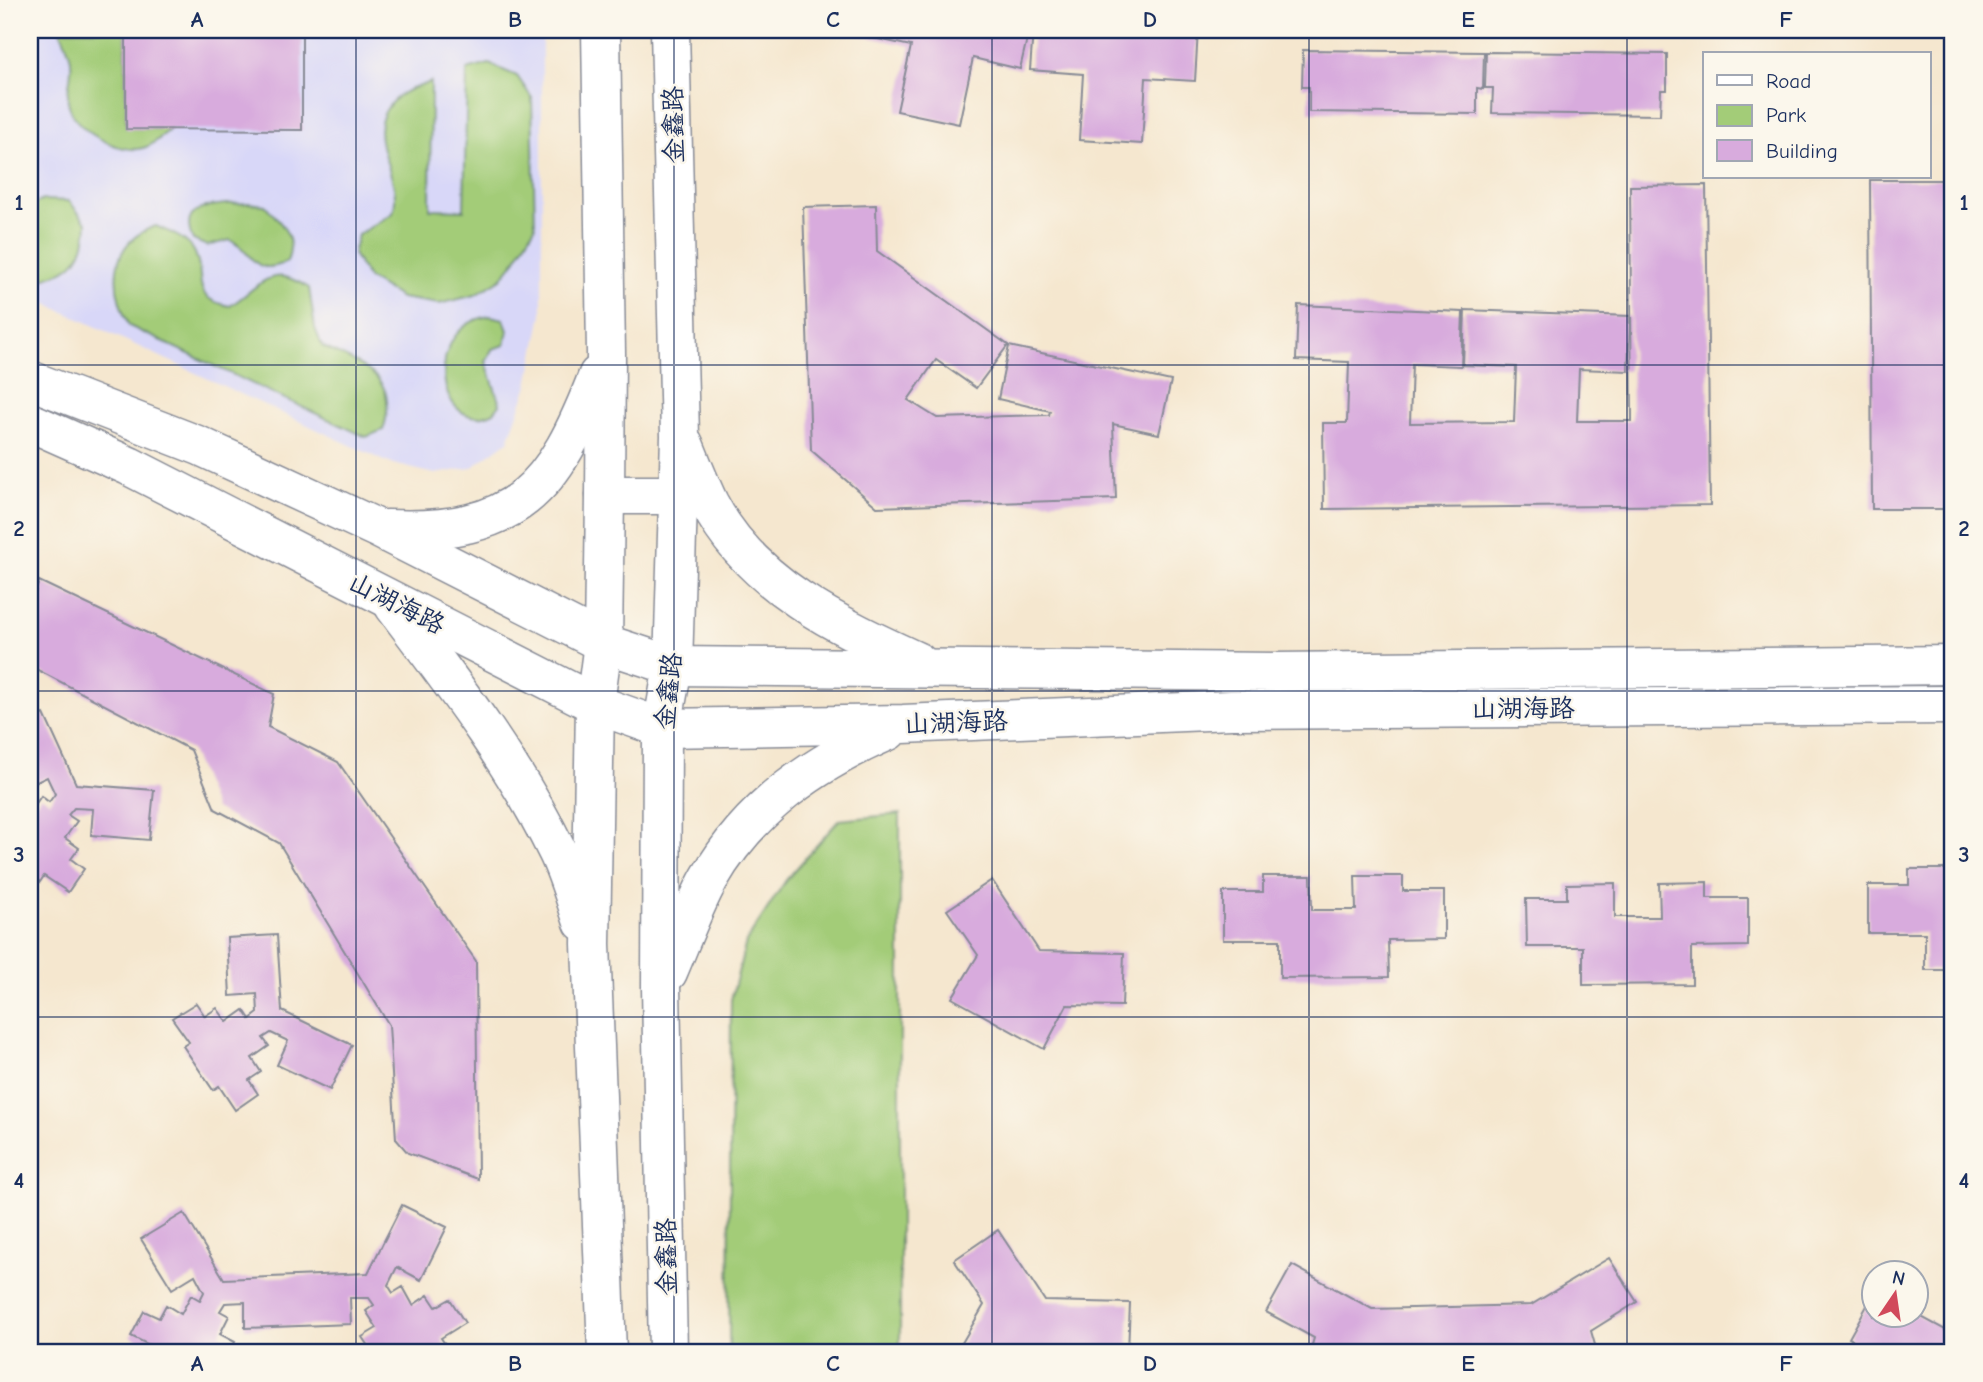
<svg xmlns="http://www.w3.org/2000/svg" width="1983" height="1382" font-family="'Comic Neue','LXGW WenKai TC',sans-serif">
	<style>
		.built { fill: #d8d7f8 }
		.green { fill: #a3cc78; stroke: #5f7e6b; stroke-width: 2 }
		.building { fill: #d8abdd }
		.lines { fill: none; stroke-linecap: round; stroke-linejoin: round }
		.secondary-casing { stroke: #888b96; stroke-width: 41 }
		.secondary { stroke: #fff; stroke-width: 38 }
		.grid { fill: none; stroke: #1b2f5e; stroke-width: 2; stroke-opacity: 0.55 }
		.labels { text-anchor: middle; stroke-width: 5; stroke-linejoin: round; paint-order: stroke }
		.street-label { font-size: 26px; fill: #1b2f5e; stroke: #fbf7ec }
		.neatline { fill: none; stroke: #1b2f5e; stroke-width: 2.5 }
		.grid-label { font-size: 23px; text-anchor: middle; font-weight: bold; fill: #1b2f5e }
	</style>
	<rect width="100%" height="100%" fill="#fbf7ec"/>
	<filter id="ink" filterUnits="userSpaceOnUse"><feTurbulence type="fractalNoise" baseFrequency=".0143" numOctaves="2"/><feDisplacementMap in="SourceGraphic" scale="14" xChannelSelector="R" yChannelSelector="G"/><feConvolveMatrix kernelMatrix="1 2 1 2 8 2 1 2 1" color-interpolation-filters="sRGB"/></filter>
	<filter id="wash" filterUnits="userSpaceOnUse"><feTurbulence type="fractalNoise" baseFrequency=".00686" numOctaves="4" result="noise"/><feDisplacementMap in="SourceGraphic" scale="28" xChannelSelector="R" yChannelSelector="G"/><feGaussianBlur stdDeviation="1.57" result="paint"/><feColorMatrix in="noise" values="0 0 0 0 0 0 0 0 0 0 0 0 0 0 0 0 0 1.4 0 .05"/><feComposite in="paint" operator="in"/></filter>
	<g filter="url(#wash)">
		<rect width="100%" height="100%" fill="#f5e7cf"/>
		<polygon class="built" points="30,30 542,30 542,314 528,385 508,441 471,468 435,474 389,463 30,296"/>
		<g class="green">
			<path d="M60 30H126V128L170 129C161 137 151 148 138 149 115 151 78 131 70 109 64 93 73 77 71 61 70 50 64 40 60 30Z"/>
			<path d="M489 64 517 76 532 98 535 227 515 261 501 279 475 295 439 304 401 298 368 278 353 254 358 235 393 213C406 173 353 131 400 95 408 89 422 86 431 82L430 209 464 210 467 70Z"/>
			<path d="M43 200 69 201 87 223C85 266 68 271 30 283V206Z"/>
			<path d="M248 203 265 205C281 223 297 237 287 262 251 278 255 252 230 240L207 246 193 240C175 201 223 205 248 203Z"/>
			<path d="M156 226C169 232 187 238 194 251 208 278 187 298 230 306 262 285 270 262 309 288L315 328 322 346C362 367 401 375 383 430L366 437 129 326C110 287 108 242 156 226Z"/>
			<path d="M490 316 504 319 508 331 505 345 492 349 486 362 500 404 494 412C438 440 419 327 490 316Z"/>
			<polygon points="900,814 900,1352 729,1352 731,1000 746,942 786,880 839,820"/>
		</g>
		<g id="blocks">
			<g class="building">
				<polygon points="126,30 302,30 302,130 126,129"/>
				<polygon points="860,30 1029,30 1020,69 973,58 959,124 897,111 911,46 859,35"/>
				<polygon points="1033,30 1198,30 1195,81 1146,78 1142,144 1079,140 1083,74 1030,70"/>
				<polygon points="1303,50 1484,52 1483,89 1477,88 1477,114 1309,112 1309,87 1302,87"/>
				<polygon points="1486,52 1667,54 1667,90 1661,90 1660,115 1492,113 1493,88 1485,88"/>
				<polygon points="1870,180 1953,180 1953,509 1872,509"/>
				<polygon points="1706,185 1710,505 1324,509 1323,423 1347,423 1349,362 1296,360 1298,305 1463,312 1461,366 1412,364 1410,423 1514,422 1516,367 1463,365 1465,310 1630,316 1628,371 1579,369 1577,421 1632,421 1630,186"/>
				<polygon points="876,205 877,251 1008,345 976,388 936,360 908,400 937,418 1049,415 1050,411 998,399 1009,346 1171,381 1159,434 1113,424 1116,499 877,507 811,450 803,207"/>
				<polygon points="39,581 274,694 268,727 338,762 476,961 478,1179 408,1153 396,1139 389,1025 279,843 215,809 191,750 30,666 30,607"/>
				<polygon points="44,714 76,784 154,790 149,840 91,835 93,809 74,808 68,815 77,821 65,838 79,848 71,859 84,869 68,892 44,876 40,882 30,874 30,812 41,796 49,802 55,794 47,777 30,785 30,720"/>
				<polygon points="1909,869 1953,869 1953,970 1925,970 1925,933 1868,933 1868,885 1909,885"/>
				<polygon points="1263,876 1311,876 1312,910 1356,910 1355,876 1403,876 1403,891 1444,891 1444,939 1388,940 1389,977 1280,978 1280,940 1223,940 1223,892 1263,892"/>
				<polygon points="992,880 1039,951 1124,953 1122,1006 1067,1005 1044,1049 952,998 978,955 947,910"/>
				<polygon points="1707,882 1707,898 1748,898 1748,946 1692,947 1692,984 1583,985 1583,947 1527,947 1526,899 1567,899 1567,884 1615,883 1615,917 1660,917 1659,883"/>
				<polygon points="277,935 282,1011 352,1045 330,1090 277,1065 288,1041 271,1033 263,1038 269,1046 252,1058 261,1072 249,1080 258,1094 235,1110 219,1086 213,1090 183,1046 189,1042 172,1018 196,1003 205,1016 217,1008 227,1022 244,1010 250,1019 258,1013 257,994 230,996 227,938"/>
				<polygon points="402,1205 447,1227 421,1280 397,1267 388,1285 393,1293 403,1287 413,1305 428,1295 436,1307 450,1299 465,1323 441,1338 445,1344 432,1352 366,1352 370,1349 362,1337 377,1328 366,1311 374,1305 369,1298 350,1298 351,1324 245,1328 245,1302 225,1303 220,1311 229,1316 220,1334 235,1342 230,1352 155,1352 157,1349 131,1336 144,1311 159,1318 166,1305 181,1314 191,1295 200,1300 204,1292 195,1275 172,1289 141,1239 184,1213 224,1279 368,1273"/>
				<polygon points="998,1230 1045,1301 1130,1303 1128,1352 967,1352 959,1348 984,1305 954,1260"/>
				<polygon points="1609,1258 1637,1302 1591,1331 1597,1352 1310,1352 1314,1338 1266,1312 1292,1265 1372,1309 1531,1305"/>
				<polygon points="1874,1293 1874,1316 1916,1314 1953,1334 1953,1352 1876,1352 1849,1338"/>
			</g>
		</g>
	</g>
	<g filter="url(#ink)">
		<use href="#blocks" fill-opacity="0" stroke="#888b96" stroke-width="2"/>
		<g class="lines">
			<defs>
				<g id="secondary">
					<polyline points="601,30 606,353 605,495 603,643 595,704 591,944 607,1352"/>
					<polyline points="30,380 200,446 379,529 603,643 673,666 1276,672 1953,665"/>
					<polyline points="30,422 129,466 595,704 662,728 903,724 1231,710 1953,705"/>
					<path d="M684 444C692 464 700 484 709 503 751 585 839 626 918 662"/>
					<polyline points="605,495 678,495"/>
					<path d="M387 529C517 535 554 489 598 375"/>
					<path d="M394 606C453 684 514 763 557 851 568 873 575 899 583 922"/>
					<path d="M668 972C681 942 693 908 709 879 750 807 815 763 888 731"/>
					<polyline points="668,1352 661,987 662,728 673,666 680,436 670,30"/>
				</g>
			</defs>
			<use href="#secondary" class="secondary-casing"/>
			<use href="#secondary" class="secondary"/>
		</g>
	</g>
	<path class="grid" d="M356 30V1352M674 30V1352M992 30V1352M1309 30V1352M1627 30V1352M30 365H1953M30 691H1953M30 1017H1953"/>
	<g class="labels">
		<g class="street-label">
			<text transform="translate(673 125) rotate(-91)" y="9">金鑫路</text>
			<text transform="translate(397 603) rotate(27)" y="9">山湖海路</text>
			<text transform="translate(668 691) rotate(-84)" y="9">金鑫路</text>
			<text x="1523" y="717">山湖海路</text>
			<text transform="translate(956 722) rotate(-2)" y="9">山湖海路</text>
			<text transform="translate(666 1257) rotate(-91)" y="9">金鑫路</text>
		</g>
	</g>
	<rect width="1983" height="1382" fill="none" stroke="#fbf7ec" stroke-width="77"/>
	<rect x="1703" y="52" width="228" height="126" fill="#fbf7ec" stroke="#a1a7b3" stroke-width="2"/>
	<rect x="1717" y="75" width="35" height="10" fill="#ffffff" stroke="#a1a7b3" stroke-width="2"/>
	<text x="1766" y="88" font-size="21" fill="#1b2f5e">Road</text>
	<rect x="1717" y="105" width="35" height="21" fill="#a3cc78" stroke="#a1a7b3" stroke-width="2"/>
	<text x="1766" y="122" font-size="21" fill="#1b2f5e">Park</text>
	<rect x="1717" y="140" width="35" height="21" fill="#d8abdd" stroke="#a1a7b3" stroke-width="2"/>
	<text x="1766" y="158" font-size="21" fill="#1b2f5e">Building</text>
	<g transform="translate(1895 1294) rotate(13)"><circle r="33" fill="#fbf7ec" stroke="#a1a7b3" stroke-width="2"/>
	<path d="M0-5L12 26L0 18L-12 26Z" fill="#d1495b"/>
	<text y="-10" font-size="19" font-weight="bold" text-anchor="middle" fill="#1b2f5e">N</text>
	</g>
	<rect x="38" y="38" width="1906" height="1306" class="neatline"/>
	<g class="grid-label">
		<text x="197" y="27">A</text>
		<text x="515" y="27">B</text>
		<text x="833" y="27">C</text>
		<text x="1150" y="27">D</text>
		<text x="1468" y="27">E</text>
		<text x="1786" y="27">F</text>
		<text x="19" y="210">1</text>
		<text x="1964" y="210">1</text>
		<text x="19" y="536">2</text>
		<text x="1964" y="536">2</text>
		<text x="19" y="862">3</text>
		<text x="1964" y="862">3</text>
		<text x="19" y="1188">4</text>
		<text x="1964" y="1188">4</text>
		<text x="197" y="1371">A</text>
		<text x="515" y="1371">B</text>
		<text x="833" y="1371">C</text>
		<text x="1150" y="1371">D</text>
		<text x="1468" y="1371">E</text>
		<text x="1786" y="1371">F</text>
	</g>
</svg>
